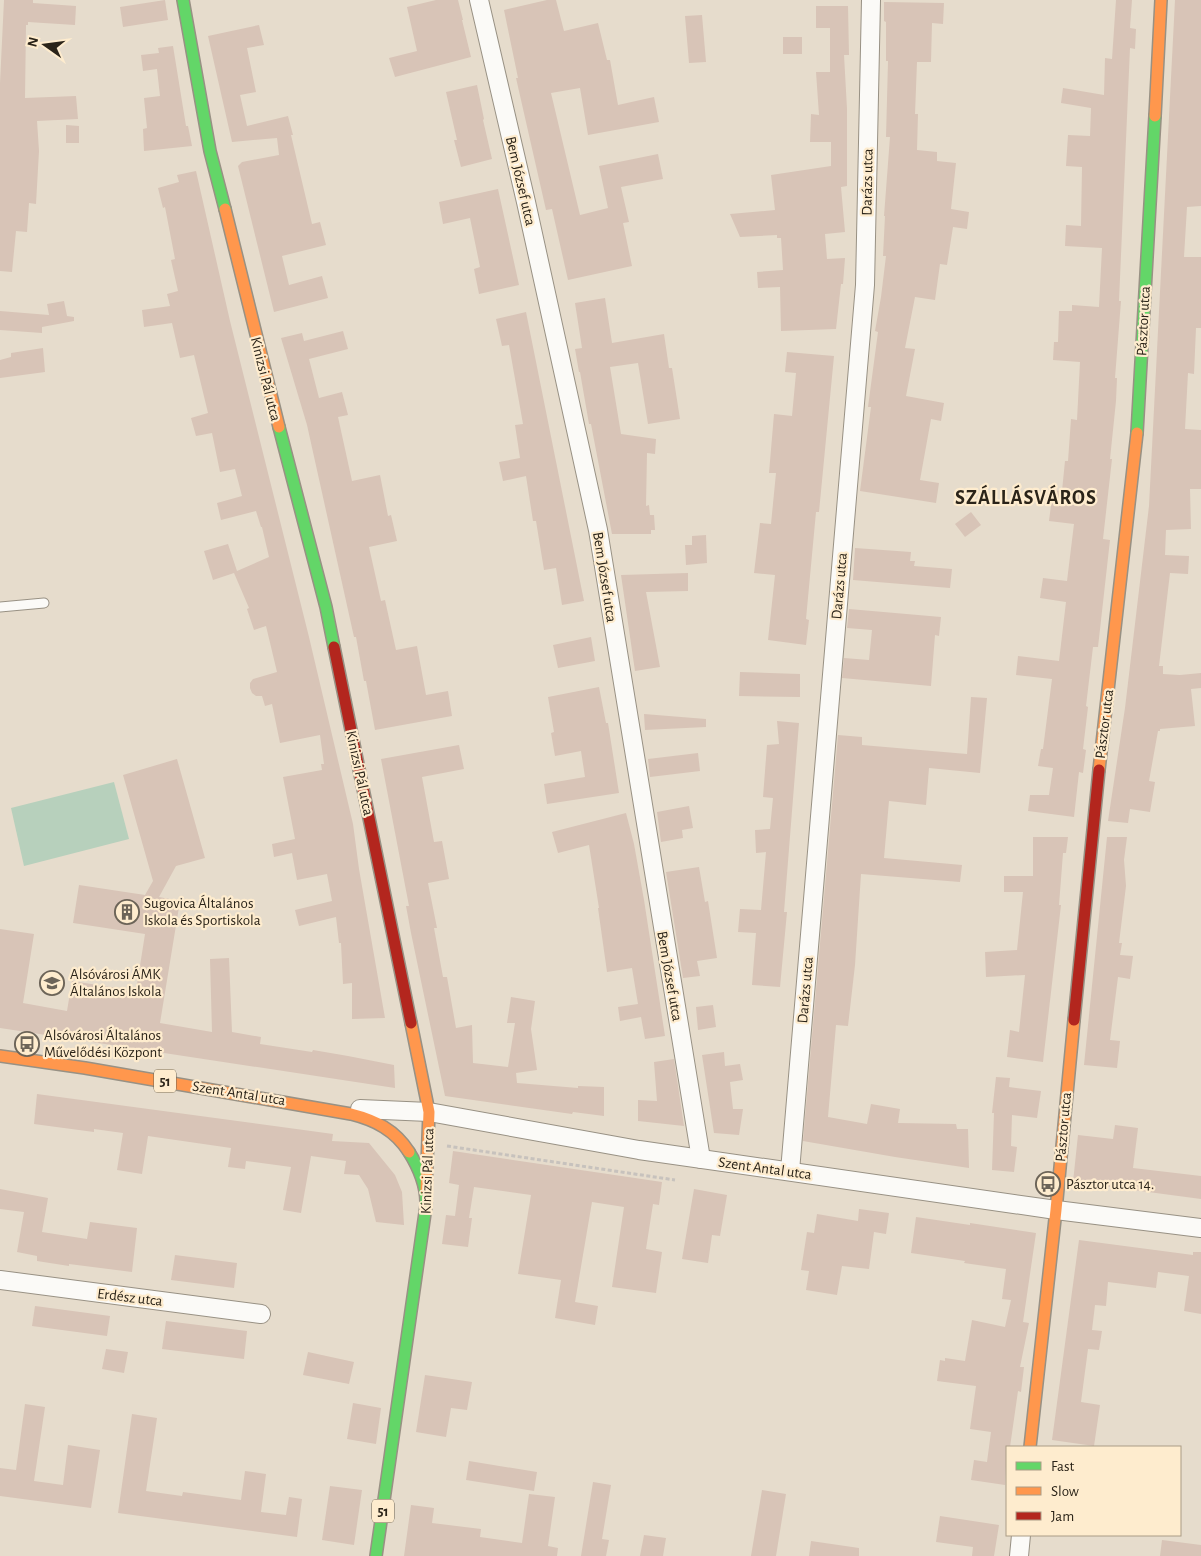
<svg xmlns="http://www.w3.org/2000/svg" width="1201" height="1556" font-family="'Alegreya Sans',sans-serif">
	<style>
		.green { fill: #b7d0bc }
		.building { fill: #d8c4b7 }
		.lines { fill: none; stroke-linecap: round; stroke-linejoin: round }
		.lane-casing { stroke: #989184; stroke-width: 11 }
		.street-casing { stroke: #989184; stroke-width: 20 }
		.fast-casing { stroke: #989184; stroke-width: 14 }
		.slow-casing { stroke: #989184; stroke-width: 14 }
		.jam-casing { stroke: #989184; stroke-width: 14 }
		.path { stroke: #c7c2bd; stroke-width: 3; stroke-dasharray: 4 2.5; stroke-linecap: butt }
		.lane { stroke: #fbfaf7; stroke-width: 9 }
		.street { stroke: #fbfaf7; stroke-width: 18 }
		.fast { stroke: #63d668; stroke-width: 11 }
		.slow { stroke: #ff974d; stroke-width: 11 }
		.jam { stroke: #b3261e; stroke-width: 11 }
		.labels { text-anchor: middle; stroke-width: 4.5; stroke-linejoin: round; paint-order: stroke }
		.shield { fill: #feecce; stroke: #6a604f; stroke-width: 1 }
		.shield-label { font-size: 14px; font-weight: bold; fill: #2b2419 }
		.street-label { font-size: 15px; fill: #2b2419; stroke: #feecce }
		.poi-label { font-size: 15px; fill: #2b2419; stroke: #feecce; text-anchor: start }
		.district-label { font-size: 20px; font-weight: bold; letter-spacing: 1px; fill: #2b2419; stroke: #feecce }
	</style>
	<rect width="100%" height="100%" fill="#e6dccc"/>
	<polygon class="green" points="114,782 129,839 24,866 11,808"/>
	<g class="building">
		<polygon points="4,0 33,0 33,3 76,6 75,25 28,22 28,25 26,25 25,98 76,96 78,119 37,121 39,151 36,204 29,203 27,232 16,231 12,272 0,271 0,83"/>
		<polygon points="165,0 168,20 123,27 120,7"/>
		<polygon points="436,0 458,0 463,20 462,20 471,57 395,77 389,58 417,51 407,7"/>
		<polygon points="547,0 556,0 564,31 598,23 607,60 610,60 618,105 654,97 659,122 588,135 580,88 551,93 580,215 608,208 599,166 658,154 663,179 621,187 629,222 623,223 632,266 568,280 552,209 546,210 516,78 518,78 504,10"/>
		<polygon points="1116,0 1132,0 1130,28 1136,29 1135,49 1130,48 1119,301 1121,301 1115,378 1117,378 1116,401 1110,459 1112,459 1103,539 1110,540 1098,647 1093,647 1086,706 1088,707 1083,749 1086,750 1083,773 1079,772 1074,817 1028,811 1030,795 1049,795 1053,768 1038,766 1041,749 1043,749 1052,679 1016,675 1018,656 1059,661 1066,602 1040,598 1043,578 1067,581 1074,524 1049,521 1053,490 1062,491 1065,461 1068,461 1071,419 1077,420 1080,362 1053,360 1054,342 1058,342 1059,311 1072,311 1072,305 1099,307 1102,248 1065,246 1066,225 1081,226 1082,167 1066,166 1068,135 1090,136 1091,108 1061,103 1063,88 1104,95 1105,58 1112,59"/>
		<polygon points="1175,0 1201,0 1201,206 1187,207 1184,257 1201,257 1201,328 1196,328 1194,374 1188,373 1185,429 1201,430 1201,489 1190,489 1191,529 1166,530 1165,555 1189,556 1188,574 1170,573 1159,666 1163,666 1163,674 1180,675 1201,673 1201,688 1191,689 1195,726 1160,729 1160,731 1158,731 1149,781 1155,782 1150,812 1130,809 1128,823 1108,821 1125,708 1149,506"/>
		<polygon points="884,2 944,3 943,24 932,23 931,62 917,62 915,114 918,114 917,150 937,152 937,161 956,163 951,209 969,212 967,229 953,227 947,265 940,264 935,300 915,297 905,348 915,349 906,396 944,403 941,421 931,419 920,480 939,483 936,503 860,491 871,407 868,407 878,332 875,331 881,297 886,256 883,256 885,216 884,216 890,137 886,137 888,61 886,61 886,22 884,21"/>
		<polygon points="816,6 848,6 849,55 844,55 847,109 847,186 841,187 845,232 825,234 827,259 845,258 843,284 841,284 836,329 781,331 780,287 758,288 757,272 783,270 781,238 777,238 777,235 740,237 730,214 775,210 771,175 831,166 831,142 810,142 811,114 819,115 816,72 830,72 830,28 816,28"/>
		<polygon points="702,15 706,62 689,63 685,16"/>
		<polygon points="259,25 264,45 247,48 256,92 240,95 247,126 288,116 293,135 291,135 312,224 320,222 326,245 282,256 289,285 322,276 328,298 274,312 238,166 242,162 279,155 277,138 232,142 208,36"/>
		<rect x="783" y="37" width="19" height="17"/>
		<polygon points="173,46 186,126 188,126 192,146 144,151 143,129 147,128 144,98 160,96 157,69 143,71 141,55 159,53 158,48"/>
		<polygon points="477,85 484,119 483,120 492,159 461,167 454,140 457,140 446,92"/>
		<polygon points="66,125 79,126 79,143 66,143"/>
		<polygon points="196,171 230,321 309,637 353,824 359,869 385,1018 352,1019 352,983 343,984 341,943 339,943 336,917 299,926 295,910 332,901 327,874 297,880 292,853 274,857 272,844 295,839 283,777 322,770 321,764 324,764 320,735 280,743 272,704 265,706 262,696 256,696 252,693 250,688 250,683 253,679 277,672 266,626 254,630 247,609 249,608 234,573 213,580 204,551 228,544 237,571 269,557 262,527 261,527 256,511 221,520 217,503 242,496 235,469 220,472 212,433 196,436 191,418 208,413 194,355 180,358 172,323 144,327 142,310 170,306 167,294 178,291 171,260 175,259 165,207 163,208 158,188 179,182 177,175"/>
		<polygon points="498,189 519,285 479,294 474,269 480,267 470,218 443,224 439,202"/>
		<polygon points="605,298 612,343 664,334 669,368 672,368 680,419 648,424 638,363 610,367 621,434 656,439 655,454 647,453 646,506 649,505 650,515 654,515 655,530 651,530 651,534 612,534 591,424 589,424 580,372 579,372 575,349 582,348 575,303"/>
		<polygon points="64,301 67,316 74,317 74,321 42,327 42,333 0,330 0,311 49,315 47,304"/>
		<polygon points="526,312 584,601 562,605 556,568 544,570 536,521 533,521 526,476 503,481 499,462 520,458 515,425 523,424 509,345 502,346 496,319"/>
		<polygon points="343,331 348,349 309,359 319,398 342,392 348,415 338,417 352,481 380,475 388,516 391,515 397,541 369,547 381,601 385,600 396,650 417,646 426,695 448,691 452,716 375,730 366,681 364,681 356,637 354,637 307,425 281,338 302,333 304,341"/>
		<polygon points="43,348 45,372 0,378 0,360 11,357 11,353"/>
		<polygon points="787,352 834,356 819,512 816,512 806,619 809,620 806,645 768,640 775,575 754,573 760,523 771,524 776,473 769,473 774,414 792,416 796,373 785,372"/>
		<polygon points="971,512 981,525 965,537 955,524"/>
		<polygon points="706,535 707,563 686,565 685,545 692,545 692,536"/>
		<polygon points="855,548 911,552 910,561 915,561 914,566 952,569 950,588 853,580"/>
		<polygon points="688,573 688,591 646,592 660,667 635,671 621,575"/>
		<polygon points="849,609 941,617 939,636 935,635 931,686 842,678 844,658 869,660 872,630 847,628"/>
		<polygon points="591,637 595,661 558,668 553,645"/>
		<polygon points="740,672 800,674 800,697 739,696"/>
		<polygon points="599,687 606,723 608,723 619,793 547,804 544,784 585,777 581,751 555,756 551,733 554,732 548,697"/>
		<polygon points="971,697 987,698 980,773 929,768 926,805 889,801 884,858 962,865 960,882 861,874 855,965 848,1026 836,1025 828,1117 867,1124 871,1104 900,1109 898,1123 956,1124 957,1129 968,1129 969,1168 895,1157 803,1141 838,735 862,737 862,745 967,754"/>
		<polygon points="644,714 706,719 706,727 645,730"/>
		<polygon points="777,721 799,723 784,912 787,912 780,987 752,985 756,933 738,932 740,909 761,910 766,852 756,853 755,830 770,829 773,798 763,797 767,745 779,744"/>
		<polygon points="459,745 464,769 422,777 434,842 442,841 449,879 428,883 437,928 434,928 443,977 447,977 456,1028 472,1025 473,1063 508,1067 515,1023 507,1023 511,997 535,1001 531,1029 537,1070 516,1073 517,1083 578,1088 578,1086 604,1087 604,1116 573,1112 572,1114 445,1096 411,933 406,906 409,906 381,759"/>
		<polygon points="698,753 700,771 650,777 648,759"/>
		<polygon points="177,759 205,858 176,866 159,897 180,901 160,1023 212,1032 210,959 229,958 232,1032 261,1037 260,1044 312,1052 313,1050 348,1056 394,1065 395,1088 0,1028 0,929 34,934 23,1003 67,1011 72,981 136,991 145,934 73,923 79,885 145,895 153,881 123,775"/>
		<polygon points="689,806 693,828 682,830 683,838 661,842 657,812"/>
		<polygon points="626,813 634,844 644,900 665,1036 645,1039 641,1017 620,1021 618,1007 638,1004 632,968 607,972 598,908 599,908 589,845 558,853 552,832"/>
		<polygon points="1033,837 1068,837 1066,853 1063,853 1059,905 1061,905 1043,1062 1007,1057 1010,1030 1019,1032 1025,975 986,977 985,952 1017,950 1023,892 1004,892 1004,876 1033,876"/>
		<polygon points="1107,837 1127,837 1124,860 1126,886 1119,943 1122,943 1120,955 1133,956 1130,979 1118,977 1110,1040 1120,1041 1117,1068 1084,1065"/>
		<polygon points="699,867 705,902 708,901 717,958 697,961 700,976 683,978 666,872"/>
		<polygon points="713,1005 716,1027 698,1030 696,1007"/>
		<polygon points="724,1052 725,1066 740,1064 743,1080 730,1082 733,1109 743,1109 739,1135 714,1133 702,1055"/>
		<polygon points="674,1059 684,1126 638,1121 638,1100 657,1101 654,1062"/>
		<polygon points="996,1077 1010,1078 1009,1087 1041,1091 1037,1118 1012,1115 1011,1146 1017,1147 1014,1172 992,1170 994,1113 992,1113"/>
		<polygon points="37,1094 333,1134 332,1141 369,1143 395,1175 402,1192 404,1225 376,1222 368,1189 359,1175 344,1174 346,1161 311,1156 301,1213 283,1210 291,1167 246,1161 245,1169 228,1167 231,1148 148,1136 142,1174 117,1170 123,1133 94,1129 94,1132 34,1124"/>
		<polygon points="1115,1125 1138,1128 1133,1168 1201,1176 1201,1199 1073,1182 1078,1135 1113,1139"/>
		<polygon points="453,1151 662,1182 659,1205 653,1204 646,1249 662,1252 656,1293 612,1287 624,1207 592,1202 575,1302 598,1306 595,1325 555,1318 561,1280 518,1274 531,1195 474,1187 469,1218 472,1218 468,1247 442,1244 446,1215 455,1216 459,1185 449,1183"/>
		<polygon points="0,1189 48,1198 42,1232 87,1239 90,1222 137,1228 132,1272 69,1264 69,1266 37,1261 37,1256 17,1252 24,1212 0,1209"/>
		<polygon points="694,1189 727,1195 720,1236 712,1235 708,1263 682,1259"/>
		<polygon points="859,1209 889,1213 886,1234 874,1232 869,1269 842,1266 837,1295 806,1290 809,1271 801,1270 807,1232 814,1233 817,1214 858,1221"/>
		<polygon points="916,1217 970,1225 970,1223 1036,1233 1023,1322 1029,1323 1020,1367 1024,1367 1021,1392 1018,1391 1010,1447 1007,1447 1005,1485 971,1480 974,1460 987,1462 991,1432 970,1429 976,1386 937,1381 940,1360 945,1361 945,1358 965,1361 972,1320 1005,1327 1011,1300 1002,1299 1006,1269 964,1263 965,1261 911,1253"/>
		<polygon points="1079,1240 1193,1255 1193,1252 1201,1252 1201,1314 1184,1311 1189,1276 1158,1272 1156,1288 1108,1282 1106,1306 1095,1305 1092,1330 1102,1331 1099,1350 1088,1349 1081,1402 1100,1405 1094,1446 1052,1440"/>
		<polygon points="175,1255 237,1263 234,1288 171,1280"/>
		<polygon points="35,1306 110,1316 107,1336 32,1326"/>
		<polygon points="166,1321 247,1331 244,1359 162,1349"/>
		<polygon points="106,1349 128,1352 124,1373 102,1369"/>
		<polygon points="308,1352 354,1362 349,1384 303,1375"/>
		<polygon points="425,1375 472,1382 467,1410 451,1408 446,1437 416,1432"/>
		<polygon points="353,1403 381,1408 376,1444 347,1439"/>
		<polygon points="25,1404 45,1407 34,1481 63,1485 68,1445 100,1450 91,1508 0,1496 0,1468 16,1470"/>
		<polygon points="132,1414 157,1418 146,1491 182,1496 183,1492 241,1500 245,1471 266,1474 261,1512 286,1515 289,1497 302,1499 297,1537 118,1513"/>
		<polygon points="469,1461 537,1472 534,1491 466,1480"/>
		<polygon points="593,1482 611,1485 602,1539 609,1540 606,1556 581,1556"/>
		<polygon points="330,1486 362,1490 354,1545 322,1540"/>
		<polygon points="762,1490 786,1494 776,1556 751,1556"/>
		<polygon points="529,1494 555,1497 548,1546 558,1548 557,1556 404,1556 411,1505 434,1508 432,1523 481,1529 480,1537 522,1543"/>
		<polygon points="940,1516 999,1525 994,1556 972,1556 973,1547 936,1542"/>
		<polygon points="644,1535 666,1538 663,1556 640,1556"/>
		<polygon points="1162,1540 1201,1545 1201,1556 1160,1556"/>
		<polygon points="811,1541 859,1548 859,1556 809,1556"/>
	</g>
	<g class="lines">
		<defs>
			<polyline id="lane" points="0,607 44,603"/>
			<g id="street">
				<polyline points="479,0 526,202 598,530 701,1159"/>
				<polyline points="360,1109 429,1112 639,1150 1056,1210 1201,1228"/>
				<polyline points="790,1171 865,285 871,0"/>
				<polyline points="0,1280 261,1314"/>
				<polyline points="1019,1556 1021,1535"/>
			</g>
			<g id="fast">
				<polyline points="183,0 210,151 225,209"/>
				<polyline points="279,427 326,607 334,647"/>
				<polyline points="1137,433 1155,116"/>
				<path d="M376 1556 426 1206C427 1186 419 1168 409 1152"/>
			</g>
			<g id="slow">
				<polyline points="1155,116 1161,0"/>
				<polyline points="225,209 279,427"/>
				<polyline points="1099,770 1137,433"/>
				<polyline points="411,1023 429,1112 426,1190"/>
				<path d="M0 1056 85 1068 351 1114C375 1120 395 1130 409 1152"/>
				<polyline points="1030,1447 1056,1210 1074,1020"/>
			</g>
			<g id="jam">
				<polyline points="334,647 411,1023"/>
				<polyline points="1074,1020 1099,770"/>
			</g>
		</defs>
		<use href="#lane" class="lane-casing"/>
		<use href="#street" class="street-casing"/>
		<use href="#fast" class="fast-casing"/>
		<use href="#slow" class="slow-casing"/>
		<use href="#jam" class="jam-casing"/>
		<polyline class="path" points="447,1146 675,1180"/>
		<use href="#lane" class="lane"/>
		<use href="#street" class="street"/>
		<use href="#fast" class="fast"/>
		<use href="#slow" class="slow"/>
		<use href="#jam" class="jam"/>
	</g>
	<defs>
		<symbol id="building-ring" viewBox="-11 -11 22 22"><circle r="9.5" fill="#feecce" stroke="#6c6458" stroke-width="1.5"/><path d="M-4-6H4V6H1V3H-1V6H-4ZM-2.5-4.3h1.7v1.8h-1.7ZM.8-4.3h1.7v1.8H.8ZM-2.5-1h1.7V.8h-1.7ZM.8-1h1.7V.8H.8Z" fill="#6c6458"/></symbol>
		<symbol id="school-ring" viewBox="-11 -11 22 22"><circle r="9.5" fill="#feecce" stroke="#6c6458" stroke-width="1.5"/><path d="M0-5L7-2L0 1L-7-2ZM-4 1L0 2.5L4 1V4Q0 6-4 4Z" fill="#6c6458"/></symbol>
		<symbol id="bus-ring" viewBox="-11 -11 22 22"><circle r="9.5" fill="#feecce" stroke="#6c6458" stroke-width="1.5"/><path d="M-5-6H5V4H4V6H2V4H-2V6H-4V4H-5ZM-3.5-4V0h7V-4ZM-3.5 1.2v1.5H-2V1.2ZM2 1.2v1.5H3.5V1.2Z" fill="#6c6458"/></symbol>
	</defs>
	<g fill-rule="evenodd">
		<use href="#building-ring" x="113" y="898" width="28" height="28"/>
		<use href="#school-ring" x="38" y="969" width="28" height="28"/>
		<use href="#bus-ring" x="13" y="1030" width="28" height="28"/>
		<use href="#bus-ring" x="1034" y="1170" width="28" height="28"/>
	</g>
	<g class="labels">
		<g class="shield">
			<rect x="154" y="1069.5" width="22" height="23" rx="4"/>
			<rect x="372" y="1499.5" width="22" height="23" rx="4"/>
		</g>
		<g class="shield-label">
			<text x="165" y="1086">51</text>
			<text x="383" y="1516">51</text>
		</g>
		<g class="street-label">
			<text transform="translate(521 181) rotate(77)" y="5">Bem József utca</text>
			<text transform="translate(867 182) rotate(-89)" y="5">Darázs utca</text>
			<text transform="translate(1143 321) rotate(-87)" y="5">Pásztor utca</text>
			<text transform="translate(266 379) rotate(76)" y="5">Kinizsi Pál utca</text>
			<text transform="translate(605 577) rotate(81)" y="5">Bem József utca</text>
			<text transform="translate(839 586) rotate(-85)" y="5">Darázs utca</text>
			<text transform="translate(1104 724) rotate(-83)" y="5">Pásztor utca</text>
			<text transform="translate(360 773) rotate(78)" y="5">Kinizsi Pál utca</text>
			<text transform="translate(670 976) rotate(80)" y="5">Bem József utca</text>
			<text transform="translate(805 990) rotate(-85)" y="5">Darázs utca</text>
			<text transform="translate(239 1093) rotate(9)" y="5">Szent Antal utca</text>
			<text transform="translate(1063 1127) rotate(-85)" y="5">Pásztor utca</text>
			<text transform="translate(765 1168) rotate(8)" y="5">Szent Antal utca</text>
			<text transform="translate(427 1171) rotate(-88)" y="5">Kinizsi Pál utca</text>
			<text transform="translate(130 1297) rotate(7)" y="5">Erdész utca</text>
		</g>
		<g class="poi-label">
			<text x="144" y="908">Sugovica Általános<tspan x="144" dy="17">Iskola és Sportiskola</tspan></text>
			<text x="70" y="979">Alsóvárosi ÁMK<tspan x="70" dy="17">Általános Iskola</tspan></text>
			<text x="44" y="1040">Alsóvárosi Általános<tspan x="44" dy="17">Művelődési Központ</tspan></text>
			<text x="1066" y="1189">Pásztor utca 14.</text>
		</g>
		<g class="district-label">
			<text x="1026" y="504">SZÁLLÁSVÁROS</text>
		</g>
	</g>
	<rect x="1006" y="1446" width="175" height="90" fill="#feecce" stroke="#aa9c86"/>
	<rect x="1016" y="1462" width="25" height="8" fill="#63d668" stroke="#aa9c86"/>
	<text x="1051" y="1471" font-size="15" fill="#2b2419">Fast</text>
	<rect x="1016" y="1487" width="25" height="8" fill="#ff974d" stroke="#aa9c86"/>
	<text x="1051" y="1496" font-size="15" fill="#2b2419">Slow</text>
	<rect x="1016" y="1512" width="25" height="8" fill="#b3261e" stroke="#aa9c86"/>
	<text x="1051" y="1521" font-size="15" fill="#2b2419">Jam</text>
	<g transform="translate(45 45) rotate(284)" stroke="#feecce" stroke-width="4" paint-order="stroke">
	<path d="M0-4L9 19L0 12L-9 19Z" fill="#2b2419"/>
	<text y="-8" font-size="14" font-weight="bold" text-anchor="middle" fill="#2b2419">N</text>
	</g>
</svg>
